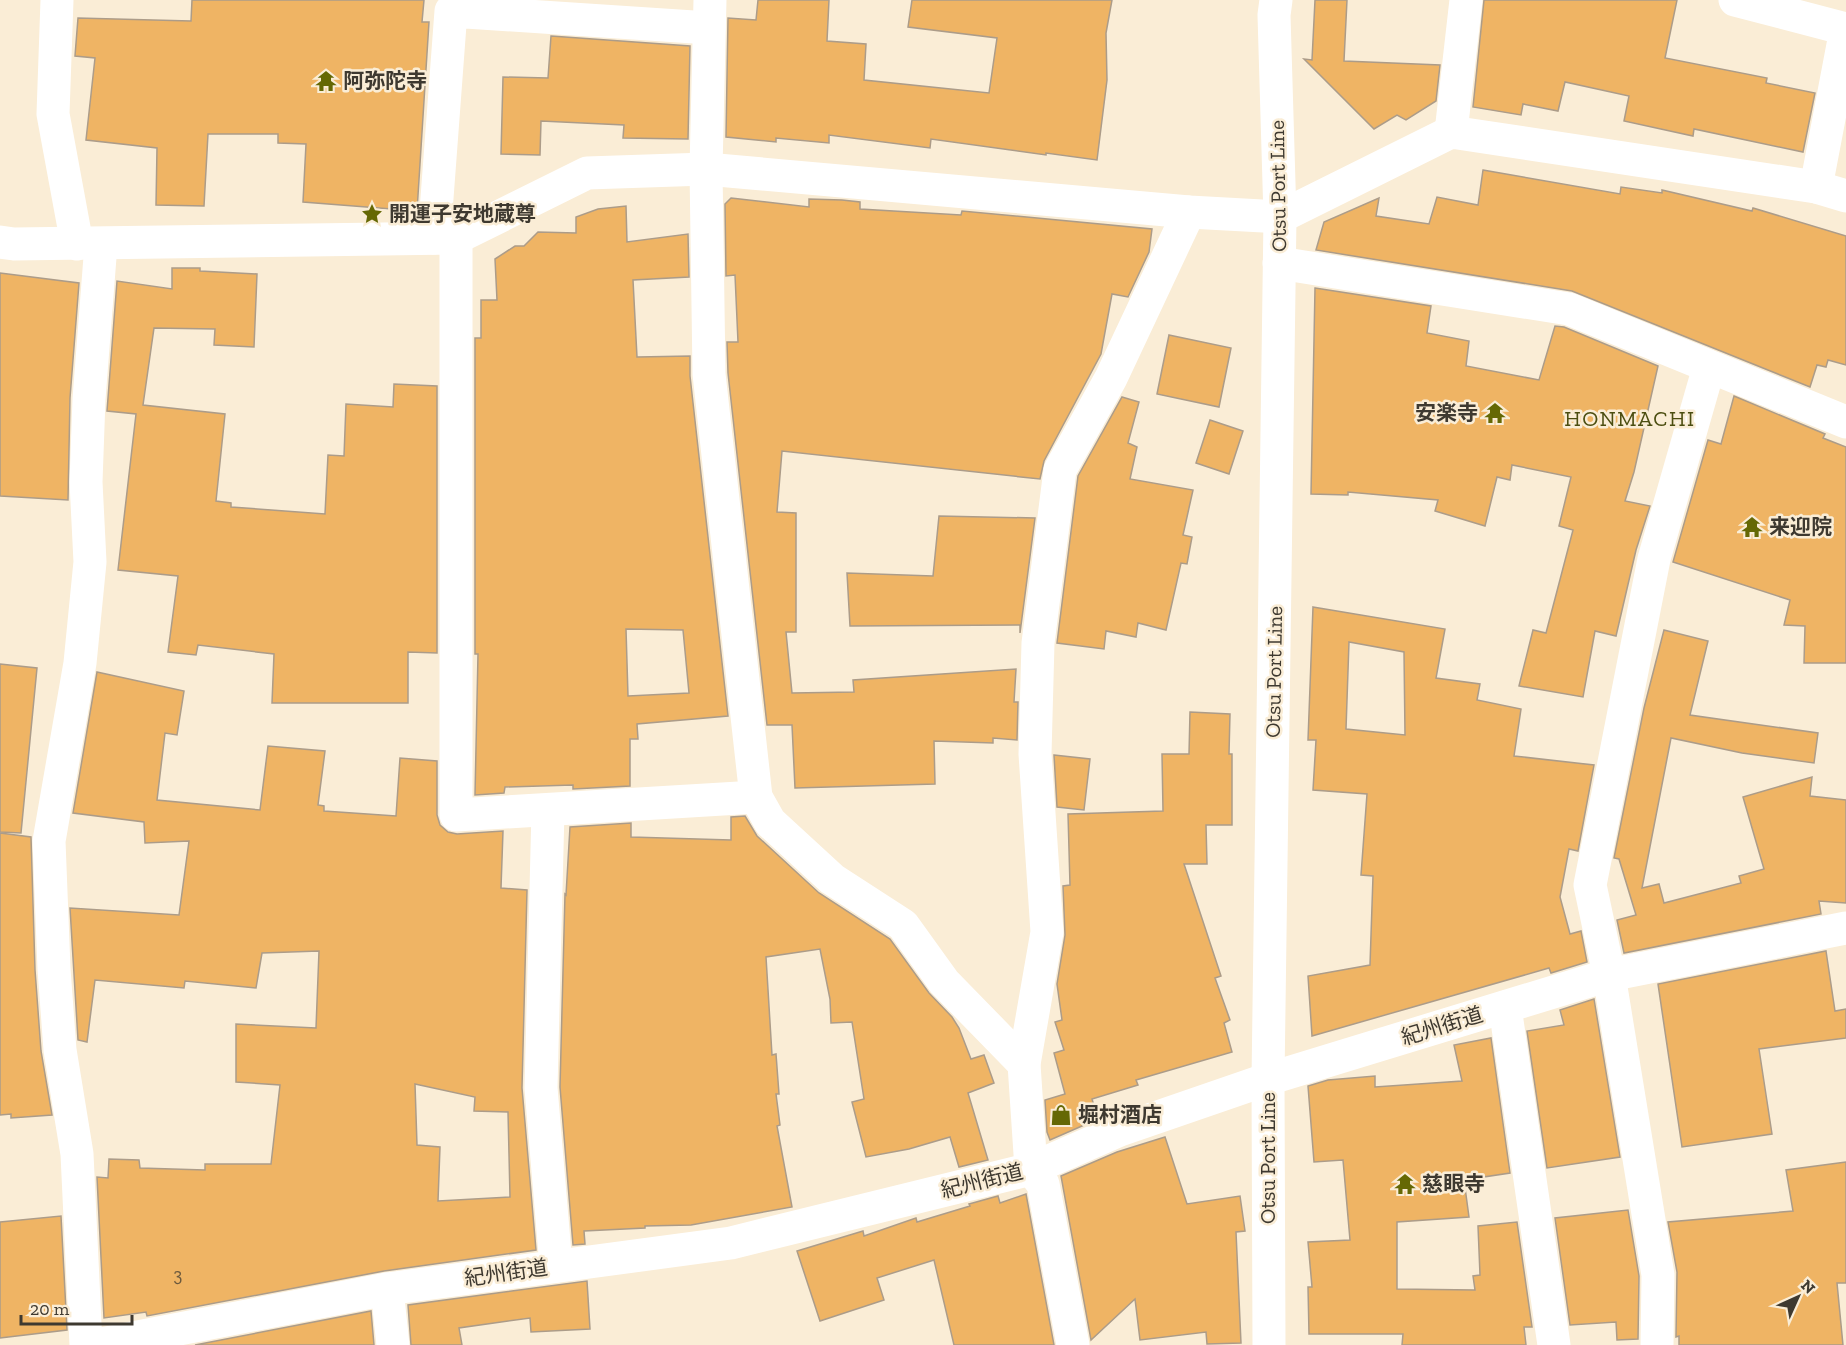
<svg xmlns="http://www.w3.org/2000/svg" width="1846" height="1345" font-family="'Zilla Slab','Noto Sans JP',serif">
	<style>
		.building { fill: #efb464; stroke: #ac9c89; stroke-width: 1.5; fill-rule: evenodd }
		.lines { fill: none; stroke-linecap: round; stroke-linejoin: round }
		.minor { stroke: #fff; stroke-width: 33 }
		.tertiary { stroke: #fff; stroke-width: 33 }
		.secondary { stroke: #fff; stroke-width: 33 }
		.labels { text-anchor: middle; stroke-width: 5; stroke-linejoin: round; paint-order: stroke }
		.number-label { font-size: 18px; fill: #6a583d }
		.poi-label { font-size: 21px; font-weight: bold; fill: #3e3930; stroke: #faedd6; text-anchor: start }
		.street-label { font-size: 21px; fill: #3e3930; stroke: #faedd6 }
		.neighbourhood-label { font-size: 22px; letter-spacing: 1.5px; fill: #4c4e11; stroke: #faedd6 }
	</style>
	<rect width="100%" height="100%" fill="#faedd6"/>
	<g class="building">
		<polygon points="192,0 424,0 422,22 429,22 417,211 303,202 306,144 278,143 278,134 208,134 204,206 156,205 157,148 86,140 95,58 75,56 78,18 191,21"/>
		<polygon points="758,0 829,0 827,41 866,44 864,80 989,93 997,38 908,27 912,0 1112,0 1106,33 1107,80 1097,160 1046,153 1046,155 931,139 930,148 829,135 829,143 776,138 776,142 726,137 728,18 756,20"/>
		<polygon points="1315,0 1347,0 1344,61 1440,65 1436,101 1406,120 1397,115 1374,129 1304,59 1312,60"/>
		<polygon points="1484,0 1677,0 1665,58 1767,78 1766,83 1815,93 1803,152 1694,129 1693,136 1624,121 1629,96 1565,82 1558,111 1523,104 1521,115 1473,107"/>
		<polygon points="551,36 690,46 688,139 623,138 624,125 541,121 540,155 501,154 503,77 548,78"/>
		<polygon points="1483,170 1620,194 1621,187 1662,193 1662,190 1752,211 1753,208 1846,236 1846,365 1828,360 1826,367 1817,365 1810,387 1572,291 1316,250 1324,222 1379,198 1376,216 1429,224 1437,197 1478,205"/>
		<polygon points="731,198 809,207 809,199 842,200 860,202 860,209 961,215 962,211 1152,229 1149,252 1128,297 1112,294 1101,354 1044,461 1040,479 782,451 777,512 796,513 796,632 786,632 792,693 854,692 853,680 1016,669 1014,702 1018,702 1017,740 993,738 993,743 934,741 935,784 795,788 792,725 767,725 728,373 727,342 738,342 735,275 726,276 725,204"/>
		<path d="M626 206 627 242 688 234 689 277 633 280 637 357 690 356V376L728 716 637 724 638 739H630V786L573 789V785L505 787 504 793 475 795 478 654H475V338H481V300H497L495 259 515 246H524L538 232 576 233V217L598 209ZM626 629 683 630 689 693 628 696Z"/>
		<polygon points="172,268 200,268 200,271 257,274 254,347 214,345 215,329 154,328 143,405 225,414 216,501 231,503 231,507 325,514 328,455 344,456 346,404 393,407 394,384 437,386 437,653 408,652 408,703 272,703 274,654 198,645 196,655 168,652 178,576 118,570 136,414 107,411 117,281 172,289"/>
		<polygon points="0,273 79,283 70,398 68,500 0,496"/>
		<polygon points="1315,288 1431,306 1427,333 1469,341 1466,366 1539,380 1555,326 1564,327 1658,366 1634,472 1625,501 1650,506 1636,550 1616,636 1595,631 1583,697 1519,686 1533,630 1546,633 1573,530 1559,526 1571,477 1512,465 1510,480 1497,477 1485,526 1435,511 1438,500 1348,492 1348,495 1311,494"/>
		<polygon points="1169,335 1231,348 1219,407 1157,394"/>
		<polygon points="1734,396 1825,434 1823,438 1846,447 1846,663 1804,663 1805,626 1784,625 1790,600 1673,562 1708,440 1721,444"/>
		<polygon points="1122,397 1139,402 1128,443 1137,447 1130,479 1193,490 1183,535 1192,537 1187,564 1181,563 1166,630 1138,623 1136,637 1106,631 1104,649 1057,643 1078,476"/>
		<polygon points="1210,420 1243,431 1229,474 1196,463"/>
		<polygon points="939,516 1035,518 1020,633 1020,625 850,626 847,573 933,576"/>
		<path d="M1313 607 1445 629 1436 678 1480 684 1477 700 1521 709 1514 756 1594 765 1578 851 1569 849 1560 897 1570 934 1581 931 1587 962 1551 973 1549 968 1312 1036 1308 976 1370 965 1373 876 1361 875 1367 794 1313 790 1316 740H1308ZM1349 642 1404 652 1405 735 1346 729Z"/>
		<polygon points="1664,630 1708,641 1690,715 1818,733 1814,763 1742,753 1671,738 1642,888 1659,884 1664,903 1741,883 1739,876 1764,869 1743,797 1812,777 1810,796 1846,800 1846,903 1819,901 1821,914 1624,953 1617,920 1636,915 1619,859 1614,858 1644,708"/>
		<polygon points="0,664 37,668 21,833 0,832"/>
		<path d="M97 672 184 691 177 735 165 733 157 800 260 810 268 746 325 751 318 805 324 806V811L396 816 400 758 437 761V815L440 825 448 832 457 834 503 831 501 888 527 890 522 1088 536 1250 384 1271 147 1316 146 1312 104 1318 97 1177 108 1178 109 1159 139 1160 140 1168 205 1170V1164H271L280 1085 236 1082V1024L316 1028 319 951 262 953 256 988 185 981 184 988 95 980 87 1042 78 1040 70 908 179 915 189 841 145 843 144 822 73 813ZM415 1084 475 1097 474 1111 508 1112 510 1197 438 1201 440 1147 417 1145Z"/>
		<polygon points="1190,712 1230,714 1229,754 1232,754 1232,825 1206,825 1207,864 1184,864 1221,976 1215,978 1230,1020 1224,1023 1232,1052 1136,1080 1138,1085 1092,1099 1098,1119 1050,1140 1047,1132 1045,1100 1065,1094 1054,1053 1064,1050 1055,1022 1062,1020 1057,984 1065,935 1063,886 1070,885 1068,814 1163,811 1162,754 1189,754"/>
		<polygon points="1054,755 1090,759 1084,810 1057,807"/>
		<polygon points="745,816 757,836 819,893 890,939 929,993 952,1017 959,1028 971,1059 984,1055 994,1083 968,1093 988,1160 959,1167 950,1137 909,1149 866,1157 852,1102 864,1099 852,1022 831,1023 830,999 820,949 766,957 772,1055 776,1054 779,1094 776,1094 780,1125 777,1126 792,1207 691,1225 645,1226 645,1228 584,1231 585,1244 573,1245 560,1087 565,894 566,895 570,827 631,823 631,837 731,840 731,817"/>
		<polygon points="0,833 31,837 35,970 41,1051 52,1115 11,1118 11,1114 0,1115"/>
		<polygon points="1826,951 1835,1011 1846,1009 1846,1038 1759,1049 1772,1134 1682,1147 1658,984"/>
		<polygon points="1594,999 1620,1157 1547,1168 1527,1031 1564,1025 1560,1010"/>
		<polygon points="1491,1038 1510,1173 1464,1180 1469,1217 1397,1222 1397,1289 1475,1290 1473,1276 1480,1275 1478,1226 1517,1222 1532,1327 1524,1327 1526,1345 1402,1345 1403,1334 1309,1334 1308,1287 1312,1287 1308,1242 1350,1240 1343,1160 1314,1162 1308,1086 1328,1080 1375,1076 1375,1087 1462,1081 1454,1045"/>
		<polygon points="1165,1137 1187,1204 1240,1196 1245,1231 1236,1232 1241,1343 1207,1344 1206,1332 1140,1340 1135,1299 1091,1340 1061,1176 1117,1152"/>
		<polygon points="1846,1162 1846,1283 1837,1283 1843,1345 1679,1345 1679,1336 1676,1337 1677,1272 1668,1222 1793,1211 1786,1170"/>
		<polygon points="1026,1194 1054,1345 954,1345 934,1260 877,1278 884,1300 820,1321 797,1251 863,1231 864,1236 916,1218 917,1222 970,1206 969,1204 998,1196 1000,1203"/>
		<polygon points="1628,1210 1639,1276 1638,1339 1617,1340 1616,1322 1570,1325 1555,1218"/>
		<polygon points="61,1216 67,1330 0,1338 0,1222"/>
		<polygon points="587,1281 590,1329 531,1332 530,1318 459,1328 462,1345 411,1345 408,1305"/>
		<polygon points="371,1311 374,1345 195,1345"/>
	</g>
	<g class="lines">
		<g class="minor">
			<polyline points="57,0 53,114 77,244"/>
			<polyline points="710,0 706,169 709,374 756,797 770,822 832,879 903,925 944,982 1024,1064"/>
			<polyline points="1735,0 1846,29"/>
			<polyline points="1451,132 1466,0"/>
			<polyline points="1816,187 1846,29"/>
			<polyline points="434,238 451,11 709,28"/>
			<polyline points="456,238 456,815 756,797"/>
			<polyline points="1279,263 1569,309 1846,422"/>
			<polyline points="548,810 541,1088 556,1266"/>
			<polyline points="1505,1007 1554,1345"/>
			<polyline points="387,1289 393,1345"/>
			<polyline points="86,1345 77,1154 60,1050 54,969 49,841 80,663 90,562 86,482 89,399 101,244"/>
			<polyline points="96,1345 387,1289 731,1243 1031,1169 1120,1130 1268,1079 1609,975 1846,928"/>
			<polyline points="1073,1345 1043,1184 1031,1169 1024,1064 1047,932 1035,754 1038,643 1060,470 1111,378 1189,212"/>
			<polyline points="1657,1345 1658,1275 1609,975 1590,885 1654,559 1709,367"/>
		</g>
		<polyline class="tertiary" points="0,242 14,244 456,238 587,173 706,169 1189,212 1280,217 1451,132 1816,187 1846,196"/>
		<polyline class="secondary" points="1269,1345 1268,1079 1280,217 1274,15 1276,0"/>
	</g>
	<defs>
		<symbol id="temple-bare" viewBox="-9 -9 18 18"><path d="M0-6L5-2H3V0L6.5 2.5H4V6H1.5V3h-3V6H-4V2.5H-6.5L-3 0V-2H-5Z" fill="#656804" stroke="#faedd6" stroke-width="2.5" paint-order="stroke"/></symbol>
		<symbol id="sight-bare" viewBox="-9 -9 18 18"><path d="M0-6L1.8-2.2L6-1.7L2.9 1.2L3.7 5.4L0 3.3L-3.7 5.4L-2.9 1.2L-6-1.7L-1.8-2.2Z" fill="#656804" stroke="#faedd6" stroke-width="2.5" paint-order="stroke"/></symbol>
		<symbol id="shop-bare" viewBox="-9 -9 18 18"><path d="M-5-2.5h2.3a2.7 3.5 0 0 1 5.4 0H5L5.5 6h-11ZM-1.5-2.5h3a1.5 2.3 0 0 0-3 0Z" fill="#656804" stroke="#faedd6" stroke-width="2.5" paint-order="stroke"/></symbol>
	</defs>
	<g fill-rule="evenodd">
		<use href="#temple-bare" x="311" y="66" width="30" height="30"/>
		<use href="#sight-bare" x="357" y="199" width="30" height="30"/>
		<use href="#temple-bare" x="1480" y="398" width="30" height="30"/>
		<use href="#temple-bare" x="1737" y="512" width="30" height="30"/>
		<use href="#shop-bare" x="1046" y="1100" width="30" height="30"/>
		<use href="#temple-bare" x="1390" y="1169" width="30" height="30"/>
	</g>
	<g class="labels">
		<g class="number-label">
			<text x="178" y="1281">3</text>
		</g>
		<g class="poi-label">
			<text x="343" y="88">阿弥陀寺</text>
			<text x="389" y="221">開運子安地蔵尊</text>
			<text x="1478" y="420" text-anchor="end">安楽寺</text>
			<text x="1769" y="534">来迎院</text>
			<text x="1078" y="1122">堀村酒店</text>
			<text x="1422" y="1191">慈眼寺</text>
		</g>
		<g class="street-label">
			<text transform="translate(1278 186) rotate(-91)" y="7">Otsu Port Line</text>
			<text transform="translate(1274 672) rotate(-89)" y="7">Otsu Port Line</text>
			<text transform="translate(1442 1026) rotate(-17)" y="7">紀州街道</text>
			<text transform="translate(1268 1158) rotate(-90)" y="7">Otsu Port Line</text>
			<text transform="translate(982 1181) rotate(-14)" y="7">紀州街道</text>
			<text transform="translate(506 1273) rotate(-8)" y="7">紀州街道</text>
		</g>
		<g class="neighbourhood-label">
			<text x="1630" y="426">HONMACHI</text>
		</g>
	</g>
	<g transform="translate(1798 1297) rotate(45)" stroke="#faedd6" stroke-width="4.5" paint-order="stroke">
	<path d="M0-4.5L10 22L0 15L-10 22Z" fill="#3e3930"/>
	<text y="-9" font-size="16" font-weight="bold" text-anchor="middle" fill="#3e3930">N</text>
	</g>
	<path d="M21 1315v9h111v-9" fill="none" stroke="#3e3930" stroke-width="3"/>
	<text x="30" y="1315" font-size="18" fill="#3e3930" stroke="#faedd6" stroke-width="4.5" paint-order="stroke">20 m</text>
</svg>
